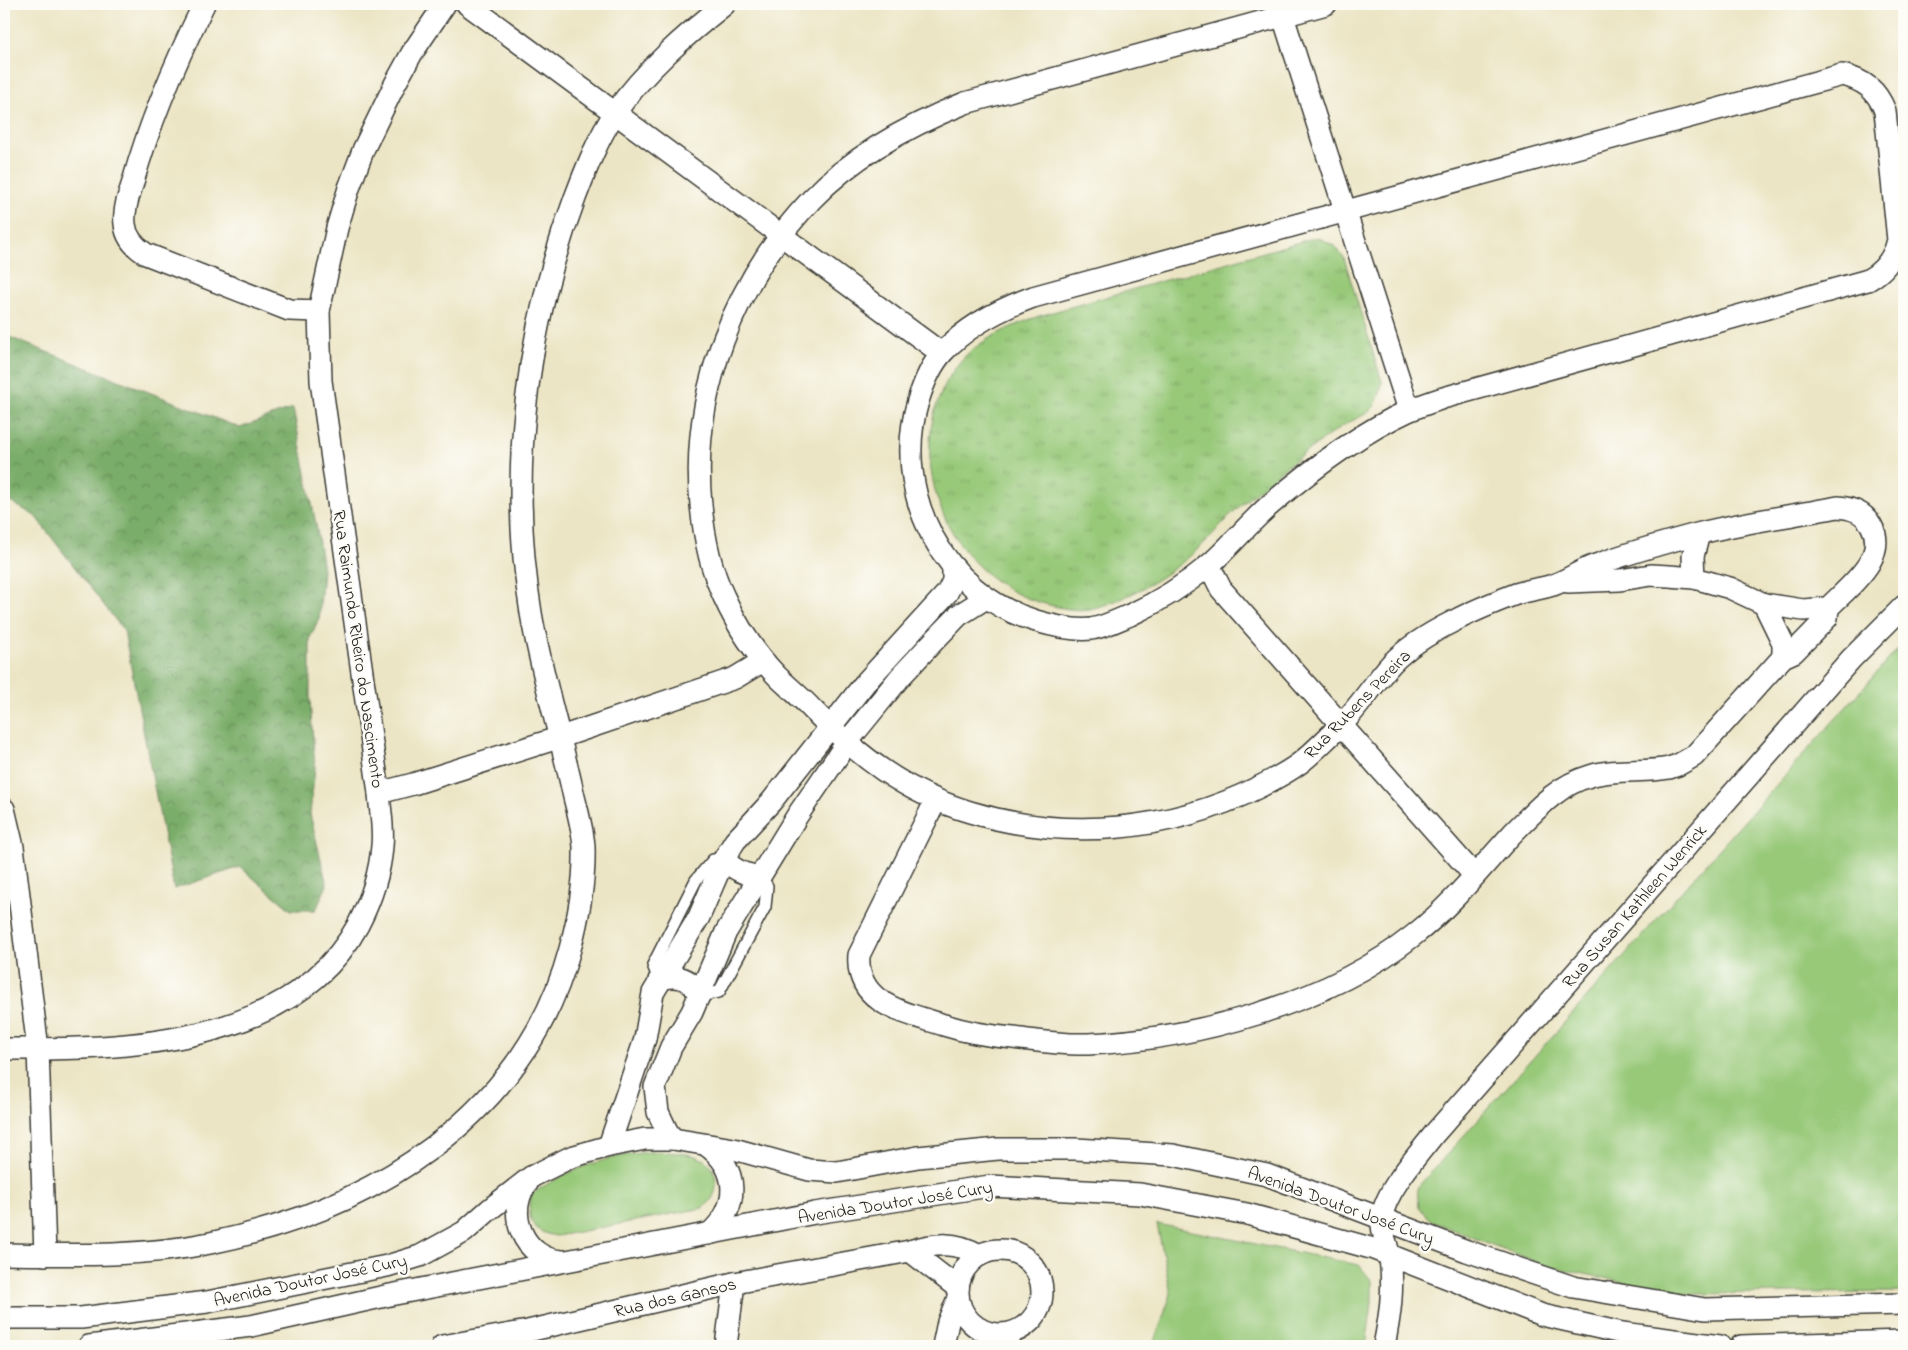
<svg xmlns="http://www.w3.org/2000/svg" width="1908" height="1350" font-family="'Indie Flower',sans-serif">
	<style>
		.grass { fill: #98c979; stroke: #5a724a }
		.forest { fill: url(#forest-crowns); stroke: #4b6442 }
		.park { fill: url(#park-tufts); stroke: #5a724a }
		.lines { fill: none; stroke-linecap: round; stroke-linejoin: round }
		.lane-casing { stroke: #3b3a35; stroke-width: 14 }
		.street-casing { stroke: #3b3a35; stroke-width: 24 }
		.lane { stroke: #fff; stroke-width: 11 }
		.street { stroke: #fff; stroke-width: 21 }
		.labels { text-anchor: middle; stroke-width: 5; stroke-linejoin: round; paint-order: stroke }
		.street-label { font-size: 18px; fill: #1c1c1c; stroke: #fdfcf7 }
	</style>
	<defs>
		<pattern id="forest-crowns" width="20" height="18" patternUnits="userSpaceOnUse" patternTransform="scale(1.25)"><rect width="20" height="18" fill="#7aad69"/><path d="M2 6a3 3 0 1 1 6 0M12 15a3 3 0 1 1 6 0" fill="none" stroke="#638c56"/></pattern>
		<pattern id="park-tufts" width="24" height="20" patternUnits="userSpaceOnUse" patternTransform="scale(1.25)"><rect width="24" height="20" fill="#98c979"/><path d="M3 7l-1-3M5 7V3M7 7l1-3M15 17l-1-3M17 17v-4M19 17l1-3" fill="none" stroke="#82ac68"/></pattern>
	</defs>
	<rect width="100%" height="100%" fill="#fdfcf7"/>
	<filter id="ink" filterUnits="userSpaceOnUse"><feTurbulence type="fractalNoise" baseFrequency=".02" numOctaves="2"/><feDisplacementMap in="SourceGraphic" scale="10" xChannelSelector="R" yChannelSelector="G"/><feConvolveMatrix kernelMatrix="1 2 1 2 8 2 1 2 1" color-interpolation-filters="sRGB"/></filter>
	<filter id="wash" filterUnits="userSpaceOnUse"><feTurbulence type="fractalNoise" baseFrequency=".0096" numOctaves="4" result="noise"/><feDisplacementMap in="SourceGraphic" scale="20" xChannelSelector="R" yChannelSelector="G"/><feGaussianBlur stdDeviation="1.12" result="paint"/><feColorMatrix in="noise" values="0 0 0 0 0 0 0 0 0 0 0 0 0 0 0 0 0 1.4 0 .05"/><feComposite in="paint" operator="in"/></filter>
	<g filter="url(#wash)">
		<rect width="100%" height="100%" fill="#ece5c5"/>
		<g class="grass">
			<polygon points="1904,642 1904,1292 1679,1294 1547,1266 1433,1222 1419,1207 1417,1188"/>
			<path d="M650 1152C673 1153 714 1149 716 1181 717 1193 712 1201 703 1208L557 1236C530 1233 526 1216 532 1194 568 1169 606 1156 650 1152Z"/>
			<polygon points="1157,1224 1359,1265 1372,1281 1372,1303 1366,1346 1153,1346 1171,1294"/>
		</g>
		<polygon class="forest" points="4,335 240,428 293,408 316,524 323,570 319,619 310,638 310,700 315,768 310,814 327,885 316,910 291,910 240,867 174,889 124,631 35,516 4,498"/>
		<path class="park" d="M1317 237 1333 245 1344 258 1382 382C1381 392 1378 401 1372 409 1365 416 1352 420 1344 425 1319 442 1294 460 1271 479 1257 491 1242 504 1228 517 1218 528 1208 540 1197 550 1168 576 1128 600 1090 609 1074 612 1053 606 1038 602 943 573 897 448 956 367 973 342 1011 326 1039 316Z"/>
	</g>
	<g filter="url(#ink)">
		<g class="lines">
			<defs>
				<g id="lane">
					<polyline points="659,980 653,965 696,880 713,860 724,859"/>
					<polyline points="699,996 719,992 765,907 767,886 759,876"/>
				</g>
				<g id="street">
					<path d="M204 4C176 61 150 120 133 182 129 195 123 210 125 224 126 237 135 247 146 254L289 310 319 311"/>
					<polyline points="467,4 941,353"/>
					<polyline points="1279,4 1409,410"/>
					<path d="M1842 75C1864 80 1877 90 1885 111L1898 240C1894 259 1884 271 1868 280L1443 398C1431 402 1419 406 1408 411 1358 434 1312 469 1271 504 1248 524 1230 547 1208 566 1184 586 1158 602 1130 615 1118 620 1104 627 1091 629 1073 631 1053 626 1036 621 943 594 891 493 918 401 923 385 931 365 943 352 967 326 1000 309 1033 297Z"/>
					<polyline points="1209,565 1221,589 1474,875"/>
					<polyline points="1694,578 1693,556 1699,534"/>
					<polyline points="1568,582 1620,580 1651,575 1669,576 1694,578 1730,588 1764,604 1803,610 1828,608"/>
					<polyline points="1764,604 1783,643 1783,657"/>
					<polyline points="379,793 413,784 561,737 735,678 763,661"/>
					<path d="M936 800 859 955C855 1005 907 1013 944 1025 966 1032 990 1036 1013 1038 1038 1041 1063 1045 1088 1044 1196 1039 1329 1003 1414 935 1451 906 1480 869 1512 834 1536 810 1556 786 1590 776 1616 768 1643 773 1669 768L1678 765 1694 756 1783 657 1794 652 1827 618 1828 608C1848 587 1890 557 1871 525 1864 512 1852 508 1838 507 1791 516 1743 522 1697 534 1663 543 1628 553 1596 565 1581 570 1568 580 1553 585 1540 589 1528 590 1516 594 1495 602 1473 611 1454 621 1432 632 1408 646 1391 664 1372 685 1357 711 1336 730 1324 741 1313 753 1300 763 1288 772 1273 780 1259 787 1170 832 1066 841 970 812 906 793 858 756 812 709 801 697 788 687 777 676 755 653 737 626 724 597 710 568 704 537 701 505 690 392 735 280 812 199 854 155 910 125 965 103L1326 4"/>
					<polyline points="4,809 13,847 38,1049 45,1255"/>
					<path d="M724 859C734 870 744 875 759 876"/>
					<path d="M659 980C676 973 692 978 699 996"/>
					<path d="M4 1049C124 1050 293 1046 358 925 371 900 380 873 382 846 384 828 380 810 379 793L321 381 319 311 337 228 349 188 364 148 395 84 412 53 445 4"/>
					<polyline points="673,1139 667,1131 658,1112 655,1087 671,1047 692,1012 726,932 797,816 848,741 901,676 930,645 959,615 986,598"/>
					<path d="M706 1145C740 1169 740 1207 709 1234"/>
					<polyline points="609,1146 645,1039 653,993 699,917 724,859 735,841 771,802 865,683 947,593 953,581 953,568"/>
					<path d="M528 1182C504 1211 523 1260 563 1261"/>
					<circle cx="1000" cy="1292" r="42"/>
					<polyline points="910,1251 958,1288"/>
					<path d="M4 1254C72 1255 142 1257 210 1243 371 1210 525 1117 570 949 579 916 585 882 584 847 583 828 576 807 572 788 559 730 541 672 531 613 508 474 526 329 575 198 586 169 598 138 615 113 644 71 686 35 725 4"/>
					<polyline points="4,1318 81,1318 207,1302 387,1266 420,1256 464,1232 490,1209 531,1177 571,1157 609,1146 645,1139 673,1139 734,1149 809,1170 837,1172 918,1157 998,1149 1076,1149 1173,1155 1267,1175 1467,1251 1573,1287 1705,1309 1904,1304"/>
					<polyline points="89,1346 251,1326 390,1295 815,1213 990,1186 1140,1194 1247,1214 1374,1249 1542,1315 1622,1333 1720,1346"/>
					<path d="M442 1346 528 1331 734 1283 910 1251C934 1243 956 1241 979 1255"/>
					<polyline points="726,1346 734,1283"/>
					<polyline points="943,1346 948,1322 958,1298"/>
					<path d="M1384 1346C1390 1316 1394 1289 1390 1258 1388 1246 1380 1229 1382 1217 1385 1191 1419 1154 1435 1133L1851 659 1904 606"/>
					<polyline points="1741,1346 1904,1341"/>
				</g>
			</defs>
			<use href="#lane" class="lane-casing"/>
			<use href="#street" class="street-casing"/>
			<use href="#lane" class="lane"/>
			<use href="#street" class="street"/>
		</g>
	</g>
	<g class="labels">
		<g class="street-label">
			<text transform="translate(359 649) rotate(82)" y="6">Rua Raimundo Ribeiro do Nascimento</text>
			<text transform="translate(1357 704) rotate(-46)" y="6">Rua Rubens Pereira</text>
			<text transform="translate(1634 906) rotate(-49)" y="6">Rua Susan Kathleen Wenrick</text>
			<text transform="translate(895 1202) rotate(-9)" y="6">Avenida Doutor José Cury</text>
			<text transform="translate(1341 1205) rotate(20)" y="6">Avenida Doutor José Cury</text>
			<text transform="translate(310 1280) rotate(-12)" y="6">Avenida Doutor José Cury</text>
			<text transform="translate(675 1297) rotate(-13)" y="6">Rua dos Gansos</text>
		</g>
	</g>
	<rect width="1908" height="1350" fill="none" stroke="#fdfcf7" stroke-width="20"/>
</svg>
